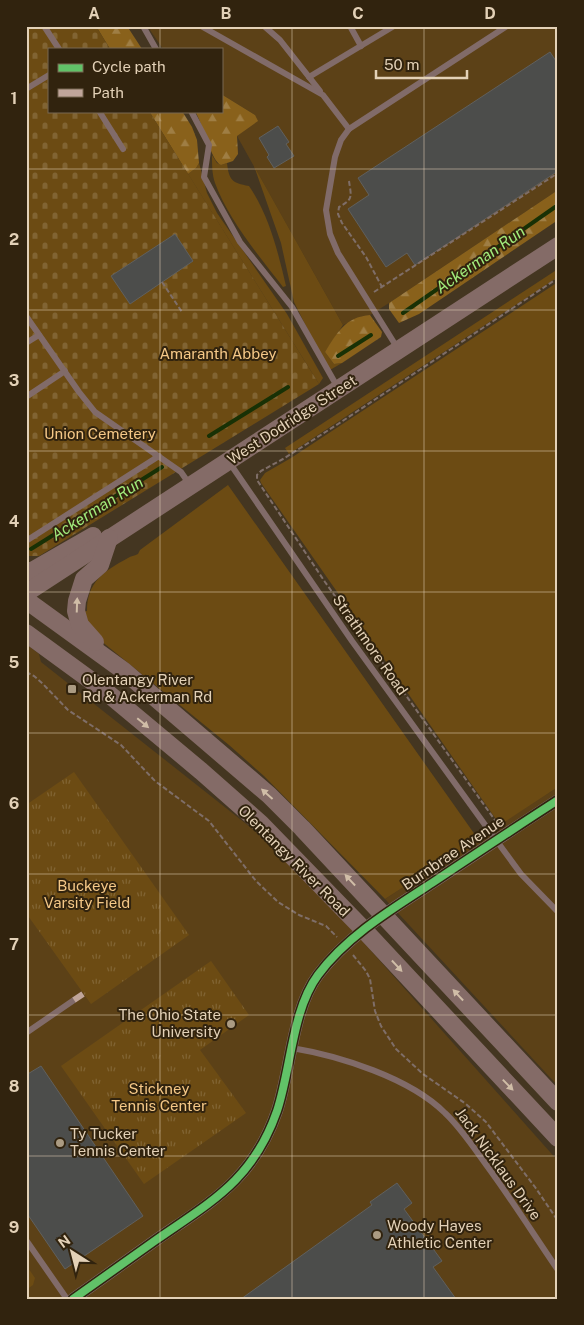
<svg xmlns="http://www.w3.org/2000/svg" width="584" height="1325" font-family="'Public Sans',sans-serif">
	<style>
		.built { fill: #5c4117 }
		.green { fill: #6c4b13 }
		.forest { fill: url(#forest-firs) }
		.cemetery { fill: url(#cemetery-stones) }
		.park { fill: url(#park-tufts) }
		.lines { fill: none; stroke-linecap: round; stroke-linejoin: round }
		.stream { stroke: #183105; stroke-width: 4 }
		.building { fill: #4c4d4b; stroke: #60605e }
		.path { stroke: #7f6e68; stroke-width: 2; stroke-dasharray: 5 2.5; stroke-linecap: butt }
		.service { stroke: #816b69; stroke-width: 6 }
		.minor { stroke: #816b69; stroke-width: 12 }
		.secondary { stroke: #846b67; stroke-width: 18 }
		.quiet { stroke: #c0a59a; stroke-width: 6; stroke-dasharray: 12 6; stroke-linecap: butt }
		.cycleway-casing { stroke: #31230e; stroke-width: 11 }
		.cycleway { stroke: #61c268; stroke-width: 8 }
		.oneway { fill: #d0bda7 }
		.grid { fill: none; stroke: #e3d1b7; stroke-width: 1; stroke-opacity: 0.55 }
		.poi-dot { fill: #ab9b82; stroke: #31230e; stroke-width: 2 }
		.labels { text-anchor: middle; stroke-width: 4; stroke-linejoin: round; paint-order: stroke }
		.park-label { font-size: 15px; fill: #f5c887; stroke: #31230e }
		.street-label { font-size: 15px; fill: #e3d1b7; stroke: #31230e }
		.poi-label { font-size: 15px; fill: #e3d1b7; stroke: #31230e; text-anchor: start }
		.water-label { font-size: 16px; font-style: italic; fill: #a1ea7b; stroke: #31230e }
		.neatline { fill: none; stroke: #e3d1b7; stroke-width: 2 }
		.grid-label { font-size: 16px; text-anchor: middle; font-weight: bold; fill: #e3d1b7 }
	</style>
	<defs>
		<pattern id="forest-firs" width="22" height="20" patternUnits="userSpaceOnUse" patternTransform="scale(1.25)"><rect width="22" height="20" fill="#89611b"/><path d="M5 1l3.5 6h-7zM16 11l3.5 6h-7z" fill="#9f7e44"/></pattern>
		<pattern id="cemetery-stones" width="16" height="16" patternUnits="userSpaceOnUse" patternTransform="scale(1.25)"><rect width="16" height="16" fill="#6c4b13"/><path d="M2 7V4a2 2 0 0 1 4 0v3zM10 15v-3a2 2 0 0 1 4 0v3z" fill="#816433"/></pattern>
		<pattern id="park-tufts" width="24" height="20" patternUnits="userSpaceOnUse" patternTransform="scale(1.25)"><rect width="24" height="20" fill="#6c4b13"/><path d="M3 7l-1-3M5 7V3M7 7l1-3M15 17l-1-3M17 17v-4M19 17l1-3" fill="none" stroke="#816433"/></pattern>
	</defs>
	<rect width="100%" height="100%" fill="#443621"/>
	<g class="built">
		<polygon points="152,26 558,26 558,190 389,303 370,315 363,316 343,325 237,136 255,115 221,94 221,49 163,49 150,30"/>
		<polygon points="26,644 39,654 41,662 259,834 356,934 558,1161 558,1299 26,1299"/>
		<polygon points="558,787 558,1086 385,899"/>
	</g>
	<g class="green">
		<path d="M212 155 217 163 221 165 227 163C229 180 232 183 249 186 269 215 278 252 286 286L283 287C259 256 228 219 215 183 212 174 212 165 212 155Z"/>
		<polygon points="199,163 207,193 217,213 287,314 323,378 319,384 188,174 196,168"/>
		<polygon points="254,166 343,325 325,352 334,364 342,363 330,370 317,348 294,302 281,243"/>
		<polygon points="558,269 558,277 289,454 285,448"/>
		<polygon points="558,282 558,787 500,825 261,483 260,480 265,473 291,458"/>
		<path d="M228 485 478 839 385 899 264 776 229 745 95 636 82 612 87 611C87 582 104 571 128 558 131 556 134 556 138 554L140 550Z"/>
		<polygon points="26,1265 35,1278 33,1285 26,1290"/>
	</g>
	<g class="forest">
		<polygon points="96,26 127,26 142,49 110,49"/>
		<path d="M221 94 255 115 258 121 237 136 238 154 233 161 221 165C211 161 203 124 195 111H221Z"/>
		<polygon points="149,111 182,111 192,127 197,140 199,163 196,168 188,174"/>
		<polygon points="558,190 558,220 419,314 399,323 389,309 389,303"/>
		<path d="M370 315 382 332 381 337 342 363 334 364 325 352C337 333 345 317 370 315Z"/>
	</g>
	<polygon class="cemetery" points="26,26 96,26 110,49 49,49 49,111 149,111 319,384 39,556 26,556"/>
	<g class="park">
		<polygon points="74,772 189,935 91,1004 26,913 26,805"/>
		<polygon points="211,961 249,1015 200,1050 246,1113 144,1184 61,1066"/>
	</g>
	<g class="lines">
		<g class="stream">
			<polyline points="403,313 558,205"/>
			<polyline points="338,356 371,335"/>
			<polyline points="209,436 288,387"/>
			<polyline points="31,549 162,467"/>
		</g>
	</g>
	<g class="building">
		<polygon points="550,52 558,64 558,171 415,265 407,253 386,267 348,209 369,195 358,178"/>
		<polygon points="278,126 289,142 286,144 294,156 274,168 267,157 269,155 259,138"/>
		<polygon points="175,234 193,261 130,304 111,276"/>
		<polygon points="41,1066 143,1216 65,1269 26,1212 26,1075"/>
		<polygon points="397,1183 412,1203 404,1209 442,1261 433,1267 456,1299 241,1299 372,1205 370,1202"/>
	</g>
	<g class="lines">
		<g class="path">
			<path d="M349 181C351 196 354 199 339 207L338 214 342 223 366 257 382 287"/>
			<polyline points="162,282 182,312"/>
			<polyline points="374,292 558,173"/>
			<polyline points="26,672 34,676 43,684 68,710 121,745 155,781 209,821 256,881 278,902 299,915 326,926 337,937"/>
			<polyline points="497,823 325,582 257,480 257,475 261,471 283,459 338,424 558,278"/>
			<polyline points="353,955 366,971 370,979 375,1011 381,1026 396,1049 423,1074 466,1104 486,1122 535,1187 558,1221"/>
		</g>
		<g class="service">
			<polyline points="44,26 59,49"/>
			<polyline points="143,26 156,49"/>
			<polyline points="201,26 323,95 349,129"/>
			<polyline points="264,26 280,40 320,91"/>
			<polyline points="350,26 361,46"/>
			<polyline points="309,77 394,26"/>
			<polyline points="26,89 49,75"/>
			<polyline points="99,111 123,149"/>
			<polyline points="191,111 209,145 204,177 240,242 292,307 338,388"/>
			<polyline points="26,316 79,392 95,412 181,472 190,485"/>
			<polyline points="26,343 39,335"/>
			<polyline points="398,349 338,253 330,234 326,210 335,157 341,140 349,129 507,26"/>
			<polyline points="26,397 65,371"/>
			<polyline points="229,462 352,641 496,840 521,874 558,912"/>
			<polyline points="26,541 159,456"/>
			<polyline points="26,1033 74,1000"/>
			<path d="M292 1048C340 1056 410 1078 445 1113 461 1128 474 1148 487 1166 512 1200 534 1235 558 1270"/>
			<polyline points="26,1240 67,1299"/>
		</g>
		<path class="minor" d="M73 1299C101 1279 128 1260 156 1240 212 1201 253 1180 277 1111 291 1069 292 1010 318 975 347 936 392 909 432 883 474 855 516 827 558 800"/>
		<g class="secondary">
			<polyline points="26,571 32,571 93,536"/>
			<polyline points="26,593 558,246"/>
			<polyline points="26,600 124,671 269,795 302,828 558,1102"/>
			<polyline points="26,633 104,690 201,771 261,824 364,930 558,1138"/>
			<polyline points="95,642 80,625 76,611 77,601 84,579 100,565 109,538"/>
		</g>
		<polyline class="quiet" points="74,1000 83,994"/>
		<defs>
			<path id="cycleway" d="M73 1299C101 1279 128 1260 156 1240 212 1201 253 1180 277 1111 291 1069 292 1010 318 975 347 936 392 909 432 883 474 855 516 827 558 800"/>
		</defs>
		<use href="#cycleway" class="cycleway-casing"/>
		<use href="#cycleway" class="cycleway"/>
	</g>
	<defs><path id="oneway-solid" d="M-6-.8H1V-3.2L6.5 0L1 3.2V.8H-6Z" transform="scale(1.25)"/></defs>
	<g class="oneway">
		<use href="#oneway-solid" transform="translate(77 605) rotate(-88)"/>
		<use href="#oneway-solid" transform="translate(143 723) rotate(40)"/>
		<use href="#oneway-solid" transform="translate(267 794) rotate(-138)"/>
		<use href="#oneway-solid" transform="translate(350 880) rotate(-133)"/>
		<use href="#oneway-solid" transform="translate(397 966) rotate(47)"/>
		<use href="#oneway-solid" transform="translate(458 995) rotate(-133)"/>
		<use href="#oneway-solid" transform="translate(508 1085) rotate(46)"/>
	</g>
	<path class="grid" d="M160 26V49M292 26V1299M424 26V1299M160 111V1299M26 169H558M26 310H558M26 451H558M26 592H558M26 733H558M26 874H558M26 1015H558M26 1156H558"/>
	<g class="poi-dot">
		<rect x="67" y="684" width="10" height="10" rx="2.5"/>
		<circle cx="231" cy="1024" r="5"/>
		<circle cx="60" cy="1143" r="5"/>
		<circle cx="377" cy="1235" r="5"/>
	</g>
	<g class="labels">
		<g class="park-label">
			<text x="218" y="359">Amaranth Abbey</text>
			<text x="100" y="439">Union Cemetery</text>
			<text x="87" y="891">Buckeye<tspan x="87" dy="17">Varsity Field</tspan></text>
			<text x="159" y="1094">Stickney<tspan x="159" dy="17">Tennis Center</tspan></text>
		</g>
		<g class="street-label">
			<text transform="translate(292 420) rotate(-33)" y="5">West Dodridge Street</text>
			<text transform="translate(370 645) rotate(55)" y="5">Strathmore Road</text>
			<text transform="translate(453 853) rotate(-34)" y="5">Burnbrae Avenue</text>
			<text transform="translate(294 861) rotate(45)" y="5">Olentangy River Road</text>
			<text transform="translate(498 1164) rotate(54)" y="5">Jack Nicklaus Drive</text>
		</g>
		<g class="poi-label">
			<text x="82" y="685">Olentangy River<tspan x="82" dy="17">Rd &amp; Ackerman Rd</tspan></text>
			<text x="221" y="1020" text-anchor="end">The Ohio State<tspan x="221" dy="17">University</tspan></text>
			<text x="70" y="1139">Ty Tucker<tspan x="70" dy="17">Tennis Center</tspan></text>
			<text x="387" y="1231">Woody Hayes<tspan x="387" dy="17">Athletic Center</tspan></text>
		</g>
		<g class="water-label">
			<text transform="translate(480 259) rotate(-35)" y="6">Ackerman Run</text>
			<text transform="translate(97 508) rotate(-32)" y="6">Ackerman Run</text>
		</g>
	</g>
	<rect width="584" height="1325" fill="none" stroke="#31230e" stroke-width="55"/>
	<rect x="48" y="48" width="175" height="65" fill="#31230e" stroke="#786952"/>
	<rect x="58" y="64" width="25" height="8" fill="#61c268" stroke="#786952"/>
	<text x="92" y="72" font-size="15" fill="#e3d1b7">Cycle path</text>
	<rect x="58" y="89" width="25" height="8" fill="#c0a59a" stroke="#786952"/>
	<text x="92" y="98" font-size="15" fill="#e3d1b7">Path</text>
	<g transform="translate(72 1252) rotate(324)" stroke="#31230e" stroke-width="4" paint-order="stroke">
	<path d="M0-4L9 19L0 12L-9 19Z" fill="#e3d1b7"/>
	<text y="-8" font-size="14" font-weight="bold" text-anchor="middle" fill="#e3d1b7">N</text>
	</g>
	<path d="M376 70v8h91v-8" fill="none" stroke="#e3d1b7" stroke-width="2.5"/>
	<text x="384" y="70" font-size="15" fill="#e3d1b7" stroke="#31230e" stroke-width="4" paint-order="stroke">50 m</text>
	<rect x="28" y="28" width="528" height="1270" class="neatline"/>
	<g class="grid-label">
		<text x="94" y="19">A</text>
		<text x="226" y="19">B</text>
		<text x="358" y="19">C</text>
		<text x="490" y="19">D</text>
		<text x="14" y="104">1</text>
		<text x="14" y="245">2</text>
		<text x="14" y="386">3</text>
		<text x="14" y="527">4</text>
		<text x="14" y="668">5</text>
		<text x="14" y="809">6</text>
		<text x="14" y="950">7</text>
		<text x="14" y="1092">8</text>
		<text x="14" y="1233">9</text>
	</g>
</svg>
